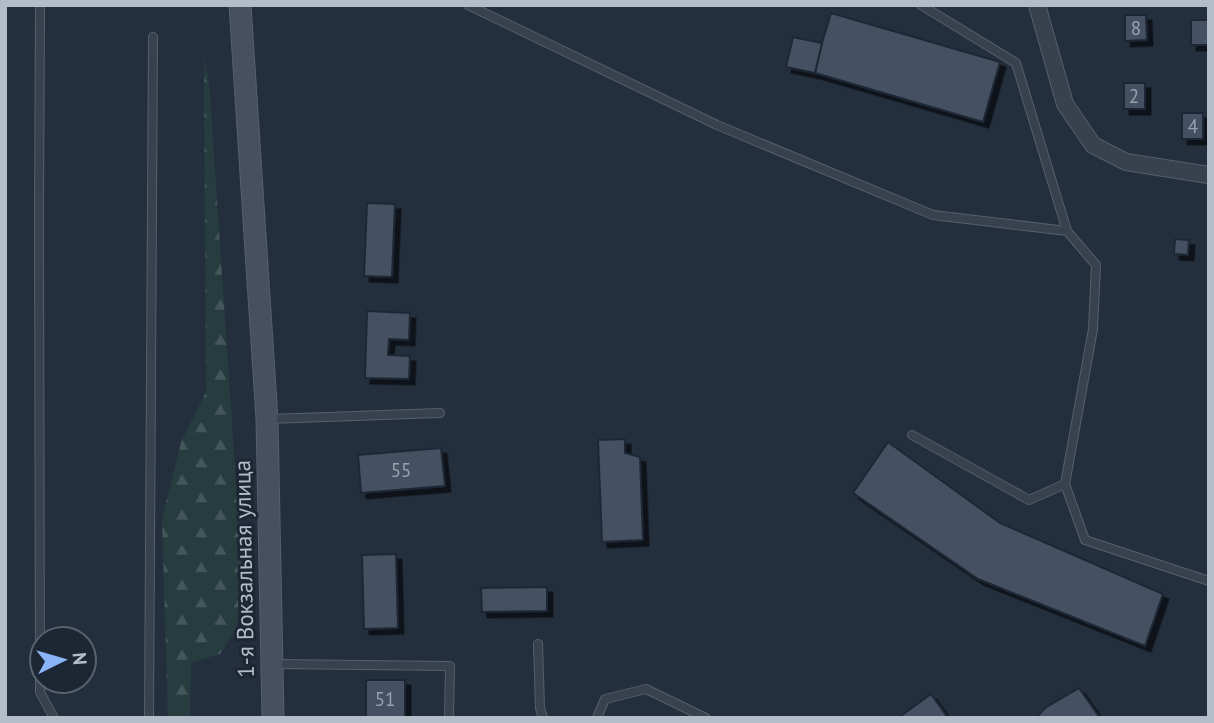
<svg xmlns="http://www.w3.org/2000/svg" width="1214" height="723" font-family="'PT Sans',sans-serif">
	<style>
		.forest { fill: url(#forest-firs) }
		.building { fill: #455162; stroke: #1f2835; stroke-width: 2; filter: url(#shadow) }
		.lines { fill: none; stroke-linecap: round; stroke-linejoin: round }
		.lane-casing { stroke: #565f6c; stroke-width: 10 }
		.street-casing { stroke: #565f6c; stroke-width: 18 }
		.secondary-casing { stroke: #565f6c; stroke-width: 23 }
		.lane { stroke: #38414e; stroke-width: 8 }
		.street { stroke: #38414e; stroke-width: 16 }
		.secondary { stroke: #465061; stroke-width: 21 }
		.labels { text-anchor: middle; stroke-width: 6; stroke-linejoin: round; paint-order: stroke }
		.number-label { font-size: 19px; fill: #98a1af }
		.street-label { font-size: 23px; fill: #b4bcc9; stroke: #1d2633 }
	</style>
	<defs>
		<pattern id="forest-firs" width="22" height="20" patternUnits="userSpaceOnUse" patternTransform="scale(1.75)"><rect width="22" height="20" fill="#263c3f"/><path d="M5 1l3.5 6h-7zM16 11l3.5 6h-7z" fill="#435659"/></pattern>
		<filter id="shadow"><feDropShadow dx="5.5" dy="5.5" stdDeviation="0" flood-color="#0009"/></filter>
	</defs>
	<rect width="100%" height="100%" fill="#242f3e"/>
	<polygon class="forest" points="204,58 209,81 242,572 237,629 220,654 191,663 190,718 168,718 162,519 181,442 206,392"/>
	<g class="building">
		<polygon points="831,13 1000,62 983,122 815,73 822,43"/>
		<polygon points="1125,15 1146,15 1147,40 1125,41"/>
		<rect x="1191" y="20" width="18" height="25"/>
		<polygon points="793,37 822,43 815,73 786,67"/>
		<rect x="1124" y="83" width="21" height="26"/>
		<rect x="1182" y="113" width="21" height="26"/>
		<polygon points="367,203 395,204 392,277 364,276"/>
		<polygon points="1175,239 1189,240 1188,255 1174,254"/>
		<polygon points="367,311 410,313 409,340 389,339 388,355 410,356 409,379 365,378"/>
		<polygon points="625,439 625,453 640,457 643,540 602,542 598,440"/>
		<polygon points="888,442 1000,523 1163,594 1145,646 978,579 853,493"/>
		<polygon points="441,448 445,486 361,493 358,455"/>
		<polygon points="396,554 398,628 364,629 362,555"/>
		<polygon points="547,587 547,611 482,612 481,588"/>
		<rect x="366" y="680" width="39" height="38"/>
		<polygon points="1079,688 1100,718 1036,718 1045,708"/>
		<polygon points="931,694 948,718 898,718"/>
	</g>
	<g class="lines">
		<defs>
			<g id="lane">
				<polyline points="40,5 39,215 40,692 54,718"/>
				<polyline points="468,5 717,125 933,215 1067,231"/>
				<polyline points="270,419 440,413"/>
				<polyline points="912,435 1029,500 1065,484 1093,329 1096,265 1067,231 1016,63 921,5"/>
				<polyline points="1065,484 1085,540 1209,581"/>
				<polyline points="538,644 540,708 543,718"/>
				<polyline points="274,664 450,666 449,718"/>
				<polyline points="149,718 153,37"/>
				<polyline points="597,718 605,699 646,689 706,718"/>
			</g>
			<polyline id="street" points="1037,5 1065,104 1093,145 1126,162 1209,175"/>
			<polyline id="secondary" points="240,5 267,419 273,718"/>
		</defs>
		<use href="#lane" class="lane-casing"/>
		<use href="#street" class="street-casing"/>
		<use href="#secondary" class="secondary-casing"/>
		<use href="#lane" class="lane"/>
		<use href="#street" class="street"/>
		<use href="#secondary" class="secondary"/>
	</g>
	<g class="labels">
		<g class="number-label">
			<text x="1136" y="35">8</text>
			<text x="1134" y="103">2</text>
			<text x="1193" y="133">4</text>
			<text x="401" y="477">55</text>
			<text x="385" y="706">51</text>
		</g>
		<g class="street-label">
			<text transform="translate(244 569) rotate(-91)" y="8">1-я Вокзальная улица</text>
		</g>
	</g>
	<rect width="1214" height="723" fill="none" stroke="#b4bcc9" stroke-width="14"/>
	<g transform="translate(63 660) rotate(85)"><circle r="33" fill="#1d2633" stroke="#59626f" stroke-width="2"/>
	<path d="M0-5L12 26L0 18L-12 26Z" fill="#8ab4f8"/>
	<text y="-10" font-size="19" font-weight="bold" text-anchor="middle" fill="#b4bcc9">N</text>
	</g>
</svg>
